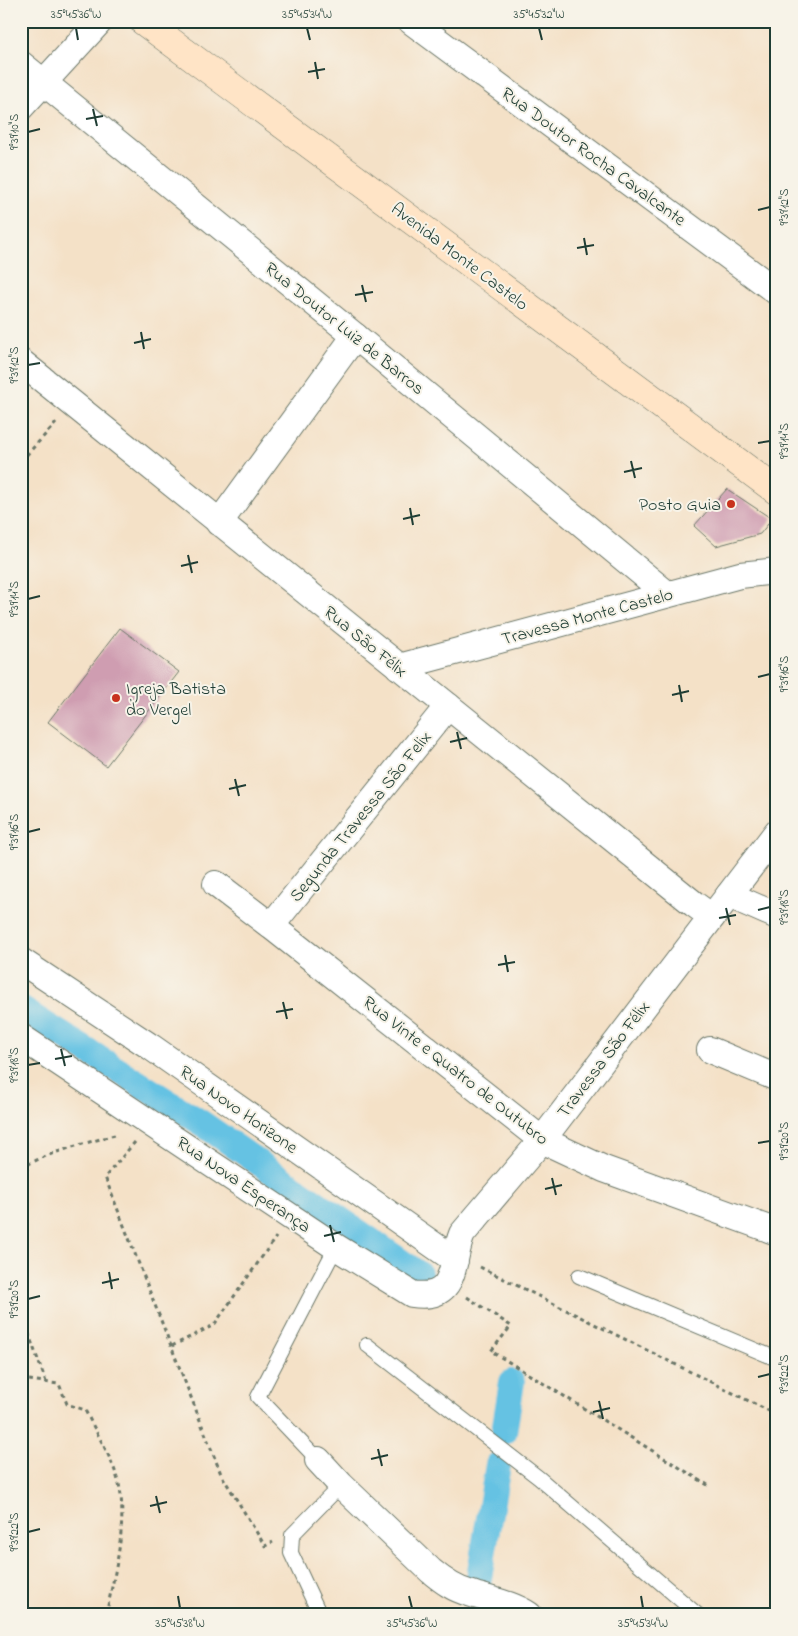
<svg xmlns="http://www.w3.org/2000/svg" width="798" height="1636" font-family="'Indie Flower',sans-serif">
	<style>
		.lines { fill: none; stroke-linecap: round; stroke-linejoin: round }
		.canal { stroke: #65c2e3; stroke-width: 26 }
		.building { fill: #cf9db1 }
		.lane-casing { stroke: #6a7667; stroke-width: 16 }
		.street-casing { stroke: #6a7667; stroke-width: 28 }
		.secondary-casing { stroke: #6a7667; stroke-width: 29 }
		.path { stroke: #6a7667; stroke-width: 3; stroke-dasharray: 4 4; stroke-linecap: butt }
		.lane { stroke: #fff; stroke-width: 14 }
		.street { stroke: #fff; stroke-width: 26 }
		.secondary { stroke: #ffe4c6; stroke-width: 28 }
		.ticks { fill: none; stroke: #1f3d34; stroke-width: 2 }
		.poi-dot { fill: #c8321e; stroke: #f7f3e8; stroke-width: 2 }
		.labels { text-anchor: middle; stroke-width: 4; stroke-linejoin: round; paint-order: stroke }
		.street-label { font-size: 18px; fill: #1f3d34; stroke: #f7f3e8 }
		.poi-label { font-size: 18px; fill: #1f3d34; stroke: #f7f3e8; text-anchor: end }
		.neatline { fill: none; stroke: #1f3d34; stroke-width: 2 }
		.ticks-label { font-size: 12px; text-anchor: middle; fill: #1f3d34 }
	</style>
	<rect width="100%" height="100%" fill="#f7f3e8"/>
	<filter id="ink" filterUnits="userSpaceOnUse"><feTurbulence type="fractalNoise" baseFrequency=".02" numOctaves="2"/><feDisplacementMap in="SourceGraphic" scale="10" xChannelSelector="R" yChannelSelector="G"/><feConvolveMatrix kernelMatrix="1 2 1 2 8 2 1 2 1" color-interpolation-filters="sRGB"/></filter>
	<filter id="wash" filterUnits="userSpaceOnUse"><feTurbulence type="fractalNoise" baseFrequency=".0096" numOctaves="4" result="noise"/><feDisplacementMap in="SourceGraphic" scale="20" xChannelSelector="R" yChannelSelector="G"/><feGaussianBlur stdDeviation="1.12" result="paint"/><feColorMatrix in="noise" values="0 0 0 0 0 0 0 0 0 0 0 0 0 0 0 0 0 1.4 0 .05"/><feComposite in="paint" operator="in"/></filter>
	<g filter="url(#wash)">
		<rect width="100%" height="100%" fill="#f4e1c7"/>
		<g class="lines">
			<g class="canal">
				<polyline points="21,1009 200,1122 419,1274"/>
				<polyline points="504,1432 512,1382"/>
				<polyline points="478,1584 498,1465"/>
			</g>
		</g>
		<g id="blocks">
			<g class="building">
				<polygon points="727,489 772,519 760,534 716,546 694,526"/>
				<polygon points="120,628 179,672 106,766 48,722"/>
			</g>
		</g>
	</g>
	<g filter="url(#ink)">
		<use href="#blocks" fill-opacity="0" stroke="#6a7667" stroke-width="1"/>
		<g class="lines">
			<defs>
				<g id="lane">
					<polyline points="579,1276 777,1359"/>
					<polyline points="367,1345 539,1478 698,1615"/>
					<polyline points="318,1460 258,1397 336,1247"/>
					<polyline points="320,1615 291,1553 292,1535 341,1485"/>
				</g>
				<g id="street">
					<polyline points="411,21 777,292"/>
					<polyline points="21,64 355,336 667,594"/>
					<polyline points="21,107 100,21"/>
					<polyline points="21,362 694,904 712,917"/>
					<polyline points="219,523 355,336"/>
					<polyline points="399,667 740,575 777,571"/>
					<polyline points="216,884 271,926 542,1140 604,1169 777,1232"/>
					<polyline points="729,895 777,916"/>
					<polyline points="271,926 448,706"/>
					<polyline points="21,961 151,1047 455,1260"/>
					<path d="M21 1037 336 1247 412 1294C458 1301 450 1264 462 1234L542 1140 777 832"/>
					<polyline points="710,1050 777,1078"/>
					<path d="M318 1460 341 1485 431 1571C443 1581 454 1589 469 1593 489 1600 511 1603 529 1615"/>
				</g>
				<polyline id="secondary" points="143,21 777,491"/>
			</defs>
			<use href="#lane" class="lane-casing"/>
			<use href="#street" class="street-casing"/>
			<use href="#secondary" class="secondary-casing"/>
			<g class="path">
				<polyline points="21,461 56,423"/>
				<polyline points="135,1142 105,1177 221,1474 265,1546 273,1542"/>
				<path d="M21 1169C43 1153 91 1142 118 1134"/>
				<polyline points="21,1209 28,1164"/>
				<polyline points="480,1267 777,1415"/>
				<polyline points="467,1297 511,1326 491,1351 711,1487"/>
				<polyline points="21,1331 28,1332 46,1382"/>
				<polyline points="172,1346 214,1325 276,1237"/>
				<path d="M21 1379 59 1384 67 1404 85 1410C98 1437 118 1466 121 1496 125 1536 114 1576 106 1615"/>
			</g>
			<use href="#lane" class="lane"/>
			<use href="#street" class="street"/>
			<use href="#secondary" class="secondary"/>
		</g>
	</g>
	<path class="ticks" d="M76 28 78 40M307 28 310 40M539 28 542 40M315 62 318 79M308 72 325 69M93 109 97 126M86 119 103 116M28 132 40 129M758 210 770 207M584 238 587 255M577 248 594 245M362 285 366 302M355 295 373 292M141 332 144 349M134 343 151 339M28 365 40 363M758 443 770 441M631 461 635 478M624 472 642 468M410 508 413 525M403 519 420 515M188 555 192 573M181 566 198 562M28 599 40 596M758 677 770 674M679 685 682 702M672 695 689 691M457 732 461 749M450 742 467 738M235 779 239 796M229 789 246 785M28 832 40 829M726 908 730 925M758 910 770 907M719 918 736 915M505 955 508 972M498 965 515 962M283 1002 287 1019M276 1012 293 1009M61 1049 65 1066M55 1059 72 1056M28 1065 40 1063M758 1143 770 1141M552 1178 556 1195M545 1189 562 1185M330 1225 334 1242M324 1236 341 1232M109 1272 112 1289M102 1283 119 1279M28 1299 40 1296M758 1377 770 1374M599 1401 603 1419M593 1412 610 1408M378 1449 382 1466M371 1459 388 1455M156 1496 160 1513M150 1506 167 1502M28 1532 40 1529M178 1596 180 1608M409 1596 412 1608M641 1596 643 1608"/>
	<g class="poi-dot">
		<circle cx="731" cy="504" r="5"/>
		<circle cx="116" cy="698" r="5"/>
	</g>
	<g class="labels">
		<g class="street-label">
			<text transform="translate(594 156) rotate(36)" y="6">Rua Doutor Rocha Cavalcante</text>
			<text transform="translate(460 256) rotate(37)" y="6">Avenida Monte Castelo</text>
			<text transform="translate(345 328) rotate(39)" y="6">Rua Doutor Luiz de Barros</text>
			<text transform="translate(587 616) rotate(-15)" y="6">Travessa Monte Castelo</text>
			<text transform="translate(366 641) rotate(39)" y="6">Rua São Félix</text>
			<text transform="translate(360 816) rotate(-51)" y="6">Segunda Travessa São Felix</text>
			<text transform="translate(603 1059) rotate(-53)" y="6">Travessa São Félix</text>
			<text transform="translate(456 1070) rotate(38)" y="6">Rua Vinte e Quatro de Outubro</text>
			<text transform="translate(239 1109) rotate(35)" y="6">Rua Novo Horizone</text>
			<text transform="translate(244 1184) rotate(34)" y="6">Rua Nova Esperança</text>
		</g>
		<g class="poi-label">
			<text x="721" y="510">Posto Guia</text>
			<text x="126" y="694" text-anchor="start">Igreja Batista<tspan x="126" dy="21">do Vergel</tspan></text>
		</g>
	</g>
	<rect width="798" height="1636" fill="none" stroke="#f7f3e8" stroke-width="55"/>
	<rect x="28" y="28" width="742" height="1580" class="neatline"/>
	<g class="ticks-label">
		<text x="76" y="18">35°45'36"W</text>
		<text x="307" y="18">35°45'34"W</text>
		<text x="539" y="18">35°45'32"W</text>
		<text transform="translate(14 132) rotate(-90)" y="4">9°39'10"S</text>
		<text transform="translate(784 207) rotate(-90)" y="4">9°39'12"S</text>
		<text transform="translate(14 365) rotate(-90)" y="4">9°39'12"S</text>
		<text transform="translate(784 441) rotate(-90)" y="4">9°39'14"S</text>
		<text transform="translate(14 599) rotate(-90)" y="4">9°39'14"S</text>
		<text transform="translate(784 674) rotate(-90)" y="4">9°39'16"S</text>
		<text transform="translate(14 832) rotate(-90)" y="4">9°39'16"S</text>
		<text transform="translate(784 907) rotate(-90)" y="4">9°39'18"S</text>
		<text transform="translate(14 1065) rotate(-90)" y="4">9°39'18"S</text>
		<text transform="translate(784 1141) rotate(-90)" y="4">9°39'20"S</text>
		<text transform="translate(14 1299) rotate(-90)" y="4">9°39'20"S</text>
		<text transform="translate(784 1374) rotate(-90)" y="4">9°39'22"S</text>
		<text transform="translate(14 1532) rotate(-90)" y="4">9°39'22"S</text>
		<text x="180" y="1627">35°45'38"W</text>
		<text x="412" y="1627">35°45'36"W</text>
		<text x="643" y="1627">35°45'34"W</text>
	</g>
</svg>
